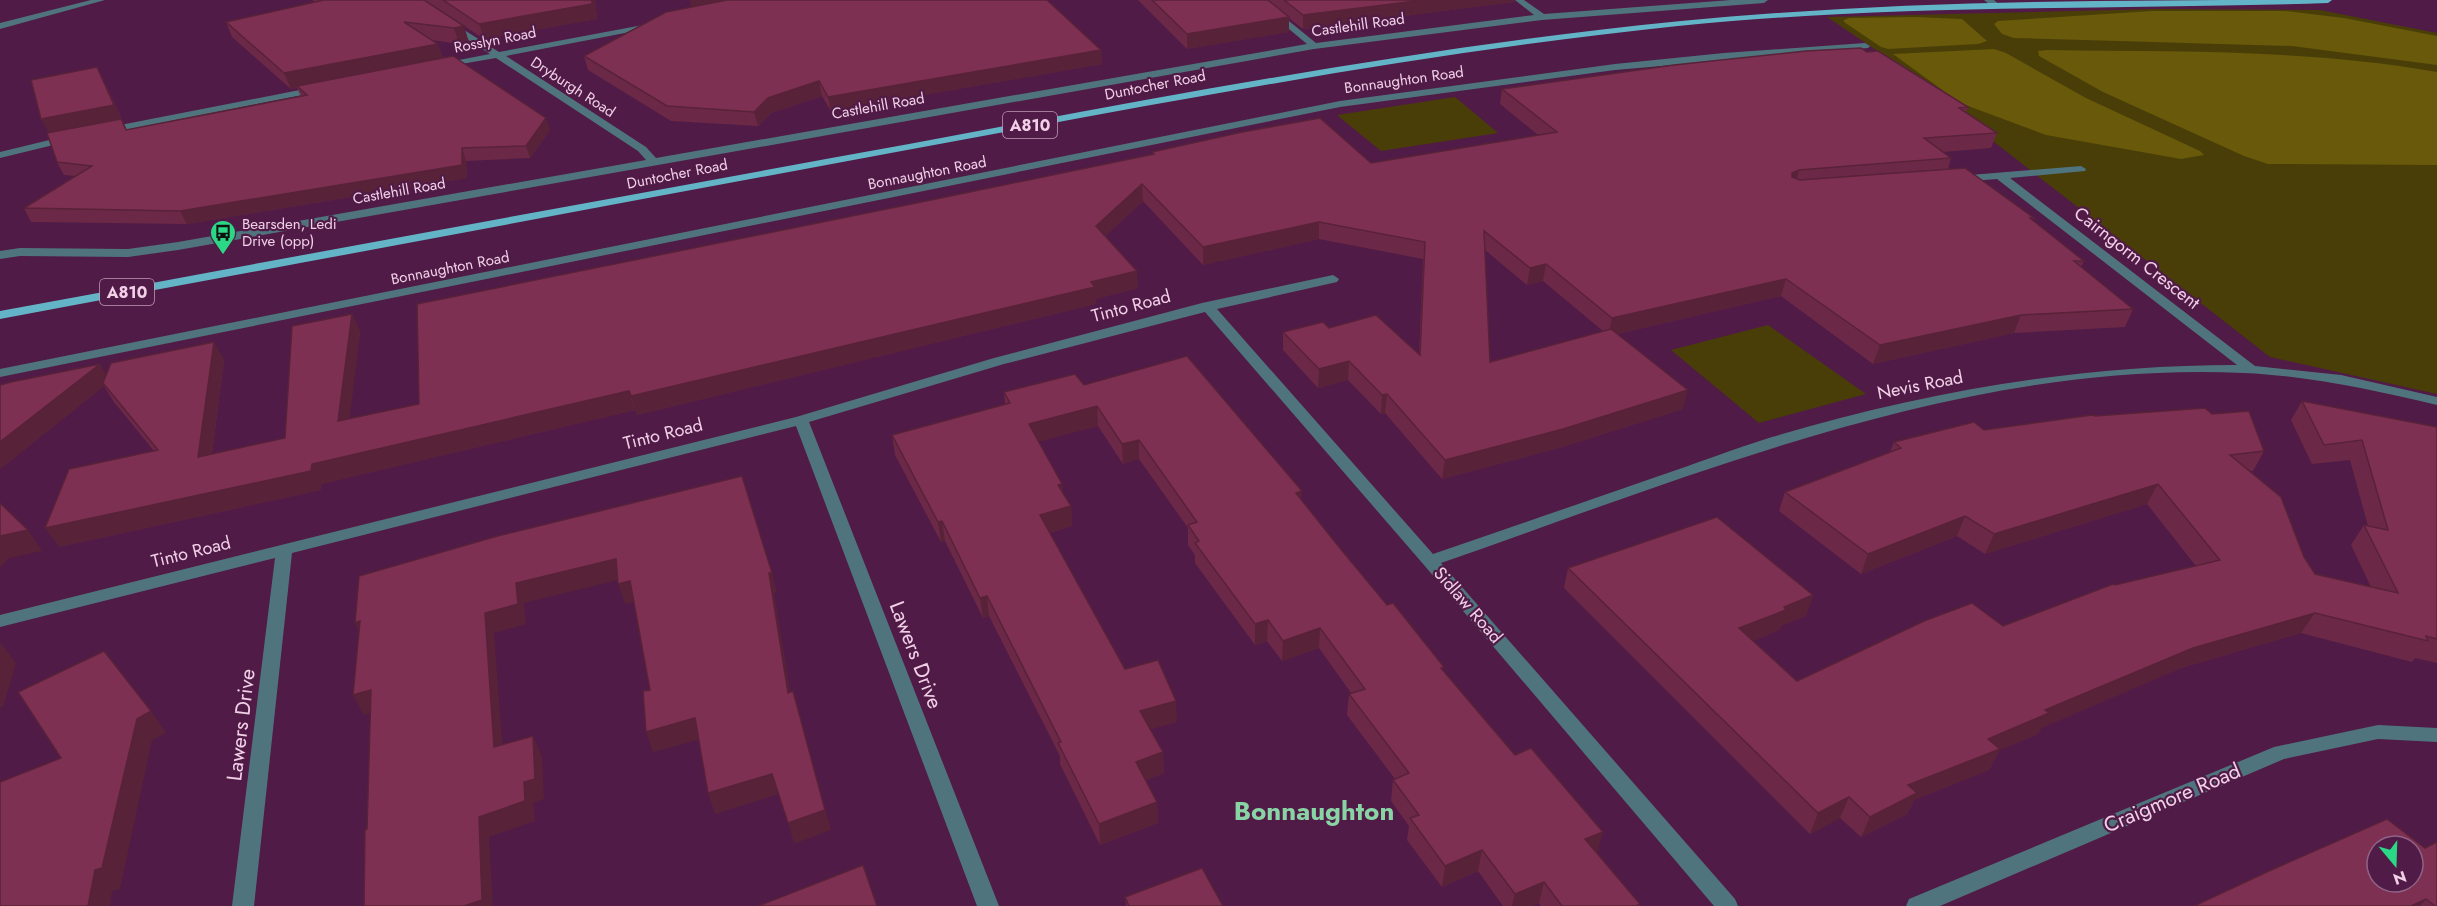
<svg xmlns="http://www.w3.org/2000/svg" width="2437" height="906" font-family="Jost,sans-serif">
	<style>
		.green { fill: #493e08 }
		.forest { fill: #69590a }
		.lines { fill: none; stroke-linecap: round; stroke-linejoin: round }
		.minor { fill: #50747e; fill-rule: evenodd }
		.major { fill: #64b4c8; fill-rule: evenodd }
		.wall { fill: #6c2947; fill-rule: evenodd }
		.shaded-wall { fill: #582239 }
		.building { fill: #7e3052; stroke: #582239; stroke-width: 1.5; fill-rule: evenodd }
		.labels { text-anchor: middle; stroke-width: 4.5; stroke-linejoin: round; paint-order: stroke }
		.far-street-label { font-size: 15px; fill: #f1d0e8; stroke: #501b46 }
		.far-poi-label { font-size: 15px; fill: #f1d0e8; stroke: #501b46; text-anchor: start }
		.shield { fill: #501b46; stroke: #c19ab7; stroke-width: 1.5 }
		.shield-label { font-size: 16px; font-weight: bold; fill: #f1d0e8 }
		.street-label { font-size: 18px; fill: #f1d0e8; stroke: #501b46 }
		.near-street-label { font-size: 21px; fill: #f1d0e8; stroke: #501b46 }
		.near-quarter-label { font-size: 26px; font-weight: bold; fill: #89d4a5; stroke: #501b46 }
	</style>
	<rect width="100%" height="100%" fill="#501b46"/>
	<g class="green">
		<polygon points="2157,9 2320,10 2437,33 2437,394 2270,357 1876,50 1827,17"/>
		<polygon points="1455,97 1498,133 1381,151 1337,115"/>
		<polygon points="1768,325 1866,394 1759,423 1671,350"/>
	</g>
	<g class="forest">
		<polygon points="2152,11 2285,11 2344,18 2437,36 2437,65 2292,46 2014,38 2002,34 1994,24 1998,21"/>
		<polygon points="1916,17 1962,19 1987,41 1978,44 1888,49 1881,47 1844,22 1844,20 1849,18"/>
		<polygon points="1994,49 2006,53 2086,98 2200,151 2204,155 2181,159 2046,135 1960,103 1893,54"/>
		<path d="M2047 50C2177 52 2309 49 2437 72V165L2268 164 2244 156 2103 92 2039 56 2038 51Z"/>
	</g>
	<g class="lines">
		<g class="minor">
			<polygon points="91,0 105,0 0,29 0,23"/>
			<polygon points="1254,0 1263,0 1316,43 1534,15 1515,0 1524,0 1544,14 1731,0 1768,0 1764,3 1542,20 1314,49 178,250 128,257 20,256 0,259 0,251 20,248 128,249 178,242 646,160 638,151 496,58 438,68 438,64 490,54 447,26 446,24 450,21 499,52 659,22 660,24 656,27 506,56 646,147 656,158 1307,44"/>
			<polygon points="1984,0 1994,0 2001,6 1994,8"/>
			<polygon points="1865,43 1870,46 1868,48 1615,70 1340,107 0,377 0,369 1340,101 1615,64 1724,53"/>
			<polygon points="320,86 325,89 323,91 105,134 100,131 105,128"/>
			<polygon points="70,135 74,136 74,140 0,158 0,152"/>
			<path d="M2081 166 2086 169 2085 171 2010 178 2255 366 2341 375 2437 397V405C2373 390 2310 376 2244 373 1967 360 1697 474 1441 563L1735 899 1738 906H1714L1424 565 1205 312 1004 364 809 422 999 906H977L796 426 292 553 254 906H232L275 558 0 627V615L796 417 994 358 1202 303 1333 275 1339 279 1337 282 1217 309 1433 554C1508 528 1582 503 1656 477 1695 464 1733 449 1772 437 1923 392 2079 365 2237 365L1997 179 1958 182 1953 179 1958 176Z"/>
			<polygon points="2378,725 2437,728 2437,742 2378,739 2284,759 1940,906 1906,906 1909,899 2274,747"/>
		</g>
		<path class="major" d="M2332 0 2328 3C2111 10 1894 4 1678 26 1419 53 1163 103 907 150 605 206 302 263 0 319V311C303 255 606 199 909 144 1165 96 1421 47 1681 21 1897 0 2115 0 2332 0Z"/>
	</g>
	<g class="wall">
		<polygon points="312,0 424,0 469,42 459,44 432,40 444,58 550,130 530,158 466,161 467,178 187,224 31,222 24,208 75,176 64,175 57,162 49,133 105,83 127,130 301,96 297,88 291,89 232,37 226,22 315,2"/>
		<polygon points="425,0 595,0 597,19 484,39"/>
		<polygon points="690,0 1047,0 1101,50 1102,64 831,111 822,96 771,113 758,126 671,121 588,70 584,56 692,7"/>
		<polygon points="1138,0 1515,0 1514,2 1303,29 1289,18 1289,32 1187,49"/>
		<path d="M1502 89 1968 107 1966 112 1997 133 1991 148 1943 152 1951 158 1948 169 2034 218 2033 220 2084 261 2081 267 2133 309 2125 327 2014 333 1873 364 1781 296 1617 334 1683 409 1559 448 1442 479 1385 413 1381 414 1348 380 1318 388 1283 350V332L1329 328 1419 354 1423 259 1319 239 1203 265 1143 201 1105 236 1138 288 1096 299V304L637 415 635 410 321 484V490L59 547 154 451 114 402 104 386 0 469V385L106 375 224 360 212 454 285 438 352 314 360 332 349 419 419 404 931 200 1152 154V152L1371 163 1538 135 1500 104ZM1485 250 1527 285 1543 281 1603 331 1490 362Z"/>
		<polygon points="1084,385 1302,491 1301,499 1339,547 1387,605 1640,904 1640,906 1541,906 1539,903 1532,906 1503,906 1478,871 1442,887 1407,840 1409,826 1391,801 1393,780 1395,779 1347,715 1349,694 1351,693 1319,648 1282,661 1267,641 1255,645 1195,563 1195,555 1188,545 1188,528 1139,459 1123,464 1098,426 1038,441 1062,484 1063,493 1071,506 1072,526 1050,533 1125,669 1177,722 1150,729 1163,752 1164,773 1146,780 1157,802 1158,823 1100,845 1060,764 1060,756 989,616 983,618 945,541 941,542 895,455 892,435 1005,404 1004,392"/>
		<polygon points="2302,401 2437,427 2437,663 2415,658 2412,662 2301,633 2181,668 2041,728 2038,734 2000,750 1989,770 1914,800 1907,814 1861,837 1840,818 1810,834 1564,588 1568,568 1813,595 1806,616 1781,626 1779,630 1753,641 1797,681 2003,626 2115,585 2196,566 2147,504 1985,554 1957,536 1861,574 1779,511 1785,492 1890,452 1894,442 1984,430 2095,416 2264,451 2253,471 2249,471 2315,574 2371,587 2351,545 2364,525 2368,526 2350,460 2312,464 2291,420"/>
		<polygon points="2425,848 2437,906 2194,906"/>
		<polygon points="1125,897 1223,906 1126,906"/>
	</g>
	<g class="shaded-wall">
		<polygon points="592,0 595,0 597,19 484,39 479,24"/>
		<polygon points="690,0 757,0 693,12"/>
		<polygon points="1424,0 1515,0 1514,2 1303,29 1303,15"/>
		<polygon points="1289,17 1289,32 1187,49 1187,34"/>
		<polygon points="464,26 469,42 459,44 454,28"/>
		<polygon points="438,44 444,60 297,86 297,88 291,89 284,73"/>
		<polygon points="1101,50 1102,64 831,111 828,97"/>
		<polygon points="97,67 123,122 50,135 41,119"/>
		<polygon points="819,81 822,96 771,113 758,126 754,112 768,98"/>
		<polygon points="546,118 550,130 530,158 526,146"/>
		<polygon points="462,148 466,161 467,178 187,224 180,211"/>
		<polygon points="1799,170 1795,186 1788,189 1792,173"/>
		<polygon points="1142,184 1143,201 1097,243 1096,226"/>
		<polygon points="1319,222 1319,239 1203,265 1203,247"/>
		<polygon points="1546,264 1543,281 1527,285 1530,268"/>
		<polygon points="1137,271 1138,288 1096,299 1096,304 637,415 631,396"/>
		<polygon points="1786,279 1781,296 1608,336 1612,318"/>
		<polygon points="352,314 360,332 347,440 338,421"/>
		<polygon points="2021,315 2014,333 1873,364 1880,345"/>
		<polygon points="214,342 224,360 209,476 198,457"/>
		<polygon points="1349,361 1348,380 1318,388 1319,369"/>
		<polygon points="100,364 110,381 103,383 104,386 0,469 0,442"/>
		<polygon points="1688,390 1683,409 1559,448 1442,479 1445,460"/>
		<polygon points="629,391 635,410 321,484 321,490 59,547 45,528 312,464"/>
		<polygon points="1387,394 1385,413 1381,414 1382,395"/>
		<polygon points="1097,406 1098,426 1031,444 1029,424"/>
		<polygon points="1139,440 1139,459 1123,464 1122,444"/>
		<polygon points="1062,484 1064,503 1058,485"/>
		<polygon points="2158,484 2147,504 1985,554 1994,534"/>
		<polygon points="1302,491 1301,511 1296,493"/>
		<polygon points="1071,506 1072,526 1042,535 1040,515"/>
		<polygon points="1965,516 1957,536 1861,574 1868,554"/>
		<polygon points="942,521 945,541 941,542 938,522"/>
		<polygon points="28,530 42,551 9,558 0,568 0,536"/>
		<polygon points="616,559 623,579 524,603 526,624 494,633 504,767 494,747 485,613 516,583"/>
		<polygon points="769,573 772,573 777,592 774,593 794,713 788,693"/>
		<polygon points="630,581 637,601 625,604 618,584"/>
		<polygon points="1813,595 1806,616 1781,626 1779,630 1733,649 1739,628 1784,607"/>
		<polygon points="987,596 989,616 983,618 980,598"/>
		<polygon points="2315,613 2301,633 2181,668 2041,728 2038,734 2000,750 1989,770 1914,800 1907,814 1861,837 1870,817 1908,785 1988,739 2045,710 2193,648"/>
		<polygon points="1268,620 1267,641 1255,645 1255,624"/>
		<polygon points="360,621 365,643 355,623"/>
		<polygon points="1320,628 1319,648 1282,661 1283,641"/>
		<polygon points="0,642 16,663 3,707 0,707"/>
		<polygon points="371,690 382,710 364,715 353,695"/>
		<polygon points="1176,701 1177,722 1141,732 1140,711"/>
		<polygon points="151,711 166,733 152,740 120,889 112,891 110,906 88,906 95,870 137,719"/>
		<polygon points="799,712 831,830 794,844 788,823"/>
		<polygon points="695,718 702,739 653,752 646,732"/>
		<polygon points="533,736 542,756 544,799 533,803 535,821 489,837 493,906 464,906 479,817 524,782"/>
		<polygon points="1163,752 1164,773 1137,783 1136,762"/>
		<polygon points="772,774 779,794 715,814 708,793"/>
		<polygon points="1849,797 1840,818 1810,834 1818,813"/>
		<polygon points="1157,802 1158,823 1100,845 1099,824"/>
		<polygon points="1603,832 1597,853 1579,861 1585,839"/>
		<polygon points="1482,850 1478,871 1442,887 1445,866"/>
		<polygon points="1544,882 1539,903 1532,906 1512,906 1515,894"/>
		<polygon points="2426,899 2420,906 2411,906"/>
	</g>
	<g class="building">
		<polygon points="324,0 424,0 464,26 454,28 404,22 438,44 284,73 226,22"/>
		<polygon points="443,0 592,0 592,4 479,24"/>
		<polygon points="727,0 1047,0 1101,50 828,97 819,81 768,98 754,112 667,106 584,56 666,12"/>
		<polygon points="1152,0 1268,0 1289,17 1187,34"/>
		<polygon points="1284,0 1424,0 1303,15"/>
		<polygon points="1861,48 1867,52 1878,51 1968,107 1959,108 1997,133 1924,138 1951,158 1799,170 1792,173 1792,177 1800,180 1965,168 2034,218 2030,218 2084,261 2074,261 2133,309 2021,315 1880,345 1786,279 1612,318 1546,264 1530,268 1484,231 1490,362 1611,329 1688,390 1563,429 1445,460 1387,394 1382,395 1349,361 1319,369 1283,332 1323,322 1329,328 1376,315 1420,355 1425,242 1319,222 1203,247 1142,184 1096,226 1137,271 1091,282 1095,287 631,396 629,391 312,464 311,471 45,528 69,469 158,450 103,383 111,363 214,342 198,457 285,438 292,326 352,314 338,421 419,404 417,304 931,200 1154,154 1152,152 1242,132 1320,118 1371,163 1557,132 1502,89 1674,65 1806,51"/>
		<polygon points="453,56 546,118 526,146 462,148 462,165 180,211 24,208 92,166 57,162 47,133 121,119 126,130 307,95 297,86"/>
		<polygon points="97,67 114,105 41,119 31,80"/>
		<polygon points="1187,356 1302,491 1296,493 1339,547 1387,605 1393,603 1444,667 1441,668 1515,755 1531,748 1603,832 1585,839 1640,904 1636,906 1562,906 1544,882 1515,894 1482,850 1445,866 1410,818 1419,815 1393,780 1409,773 1349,694 1365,689 1320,628 1283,641 1268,620 1255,624 1195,543 1199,541 1188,525 1197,522 1139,440 1122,444 1097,406 1029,424 1062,484 1058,485 1071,506 1040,515 1125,669 1158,660 1176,701 1140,711 1163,752 1136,762 1157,802 1099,824 1058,743 1061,742 987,596 980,598 942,521 938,522 892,435 1010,403 1004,392 1075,374 1084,385"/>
		<polygon points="100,364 0,442 0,385 11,382"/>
		<polygon points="2302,401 2437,427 2437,639 2426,636 2428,641 2315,613 2193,648 2045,710 2049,713 1988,739 2000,749 1908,785 1917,793 1870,817 1849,797 1818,813 1568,568 1717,517 1813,595 1784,607 1786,610 1739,628 1797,681 1924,621 1972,603 2003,626 2113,584 2115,585 2220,560 2158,484 1994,534 1965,516 1868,554 1785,492 1901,448 1894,442 1974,422 1984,430 2092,415 2095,416 2205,408 2212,414 2249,411 2264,451 2230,455 2281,497 2304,557 2315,574 2398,593 2364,525 2388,530 2362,440 2324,445"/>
		<polygon points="742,476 772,573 769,573 788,693 793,691 825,810 788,823 772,774 708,793 695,718 646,732 643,691 650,690 630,581 618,584 616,559 516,583 518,604 485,613 494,747 533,736 535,779 524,782 525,801 479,817 482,900 464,906 364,906 365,830 367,829 371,690 353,695 360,621 355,623 359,576 494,537"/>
		<polygon points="0,503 28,530 0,536"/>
		<polygon points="104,651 151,711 137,719 102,868 95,870 88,906 0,906 0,782 61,758 18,692"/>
		<path d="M2387 819 2425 848 2437 842V906H2435L2426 899 2411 906H2194L2269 871ZM2377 846H2413V882H2377Z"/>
		<polygon points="863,865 877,906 758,906"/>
		<polygon points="1202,868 1223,906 1129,906 1125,897"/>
	</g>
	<defs>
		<symbol id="bus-pin" viewBox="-11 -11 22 30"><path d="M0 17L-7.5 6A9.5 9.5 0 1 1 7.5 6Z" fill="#2ad885" stroke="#501b46"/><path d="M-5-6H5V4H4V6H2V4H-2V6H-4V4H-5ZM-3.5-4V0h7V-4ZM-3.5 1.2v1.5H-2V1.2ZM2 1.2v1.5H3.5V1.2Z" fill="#111"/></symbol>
	</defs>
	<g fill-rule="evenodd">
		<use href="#bus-pin" x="208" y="218" width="30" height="40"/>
	</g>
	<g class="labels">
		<g class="far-street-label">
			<text transform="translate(1358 25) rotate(-8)" y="5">Castlehill Road</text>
			<text transform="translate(495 40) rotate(-11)" y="5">Rosslyn Road</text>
			<text transform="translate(1404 80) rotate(-8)" y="5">Bonnaughton Road</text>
			<text transform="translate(1155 85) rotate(-11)" y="5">Duntocher Road</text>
			<text transform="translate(573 87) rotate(33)" y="5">Dryburgh Road</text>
			<text transform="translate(878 106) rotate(-10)" y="5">Castlehill Road</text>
			<text transform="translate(927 173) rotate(-11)" y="5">Bonnaughton Road</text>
			<text transform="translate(677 174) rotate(-11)" y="5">Duntocher Road</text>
			<text transform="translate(399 191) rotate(-10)" y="5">Castlehill Road</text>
			<text transform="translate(450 268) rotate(-11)" y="5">Bonnaughton Road</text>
		</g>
		<g class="far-poi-label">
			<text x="242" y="229">Bearsden, Ledi<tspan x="242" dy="17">Drive (opp)</tspan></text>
		</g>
		<g class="shield">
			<rect x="1003" y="112" width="54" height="26" rx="4.5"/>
			<rect x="100" y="279" width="54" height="26" rx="4.5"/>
		</g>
		<g class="shield-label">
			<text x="1030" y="131">A810</text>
			<text x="127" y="298">A810</text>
		</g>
		<g class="street-label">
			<text transform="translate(2137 258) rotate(38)" y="6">Cairngorm Crescent</text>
			<text transform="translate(1131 306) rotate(-15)" y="6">Tinto Road</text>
			<text transform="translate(1920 385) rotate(-11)" y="6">Nevis Road</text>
			<text transform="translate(663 434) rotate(-14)" y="6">Tinto Road</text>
			<text transform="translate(191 552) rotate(-14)" y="6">Tinto Road</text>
			<text transform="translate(1468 605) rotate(49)" y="6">Sidlaw Road</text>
		</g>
		<g class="near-street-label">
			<text transform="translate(916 655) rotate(69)" y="7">Lawers Drive</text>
			<text transform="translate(241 725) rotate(-83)" y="7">Lawers Drive</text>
			<text transform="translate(2172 798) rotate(-23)" y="7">Craigmore Road</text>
		</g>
		<g class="near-quarter-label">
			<text x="1314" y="820">Bonnaughton</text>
		</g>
	</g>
	<g transform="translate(2395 864) rotate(161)"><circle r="28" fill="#501b46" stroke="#906387" stroke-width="1.5"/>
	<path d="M0-4.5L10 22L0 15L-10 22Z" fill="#2ad885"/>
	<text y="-9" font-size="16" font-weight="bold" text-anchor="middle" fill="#f1d0e8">N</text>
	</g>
</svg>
